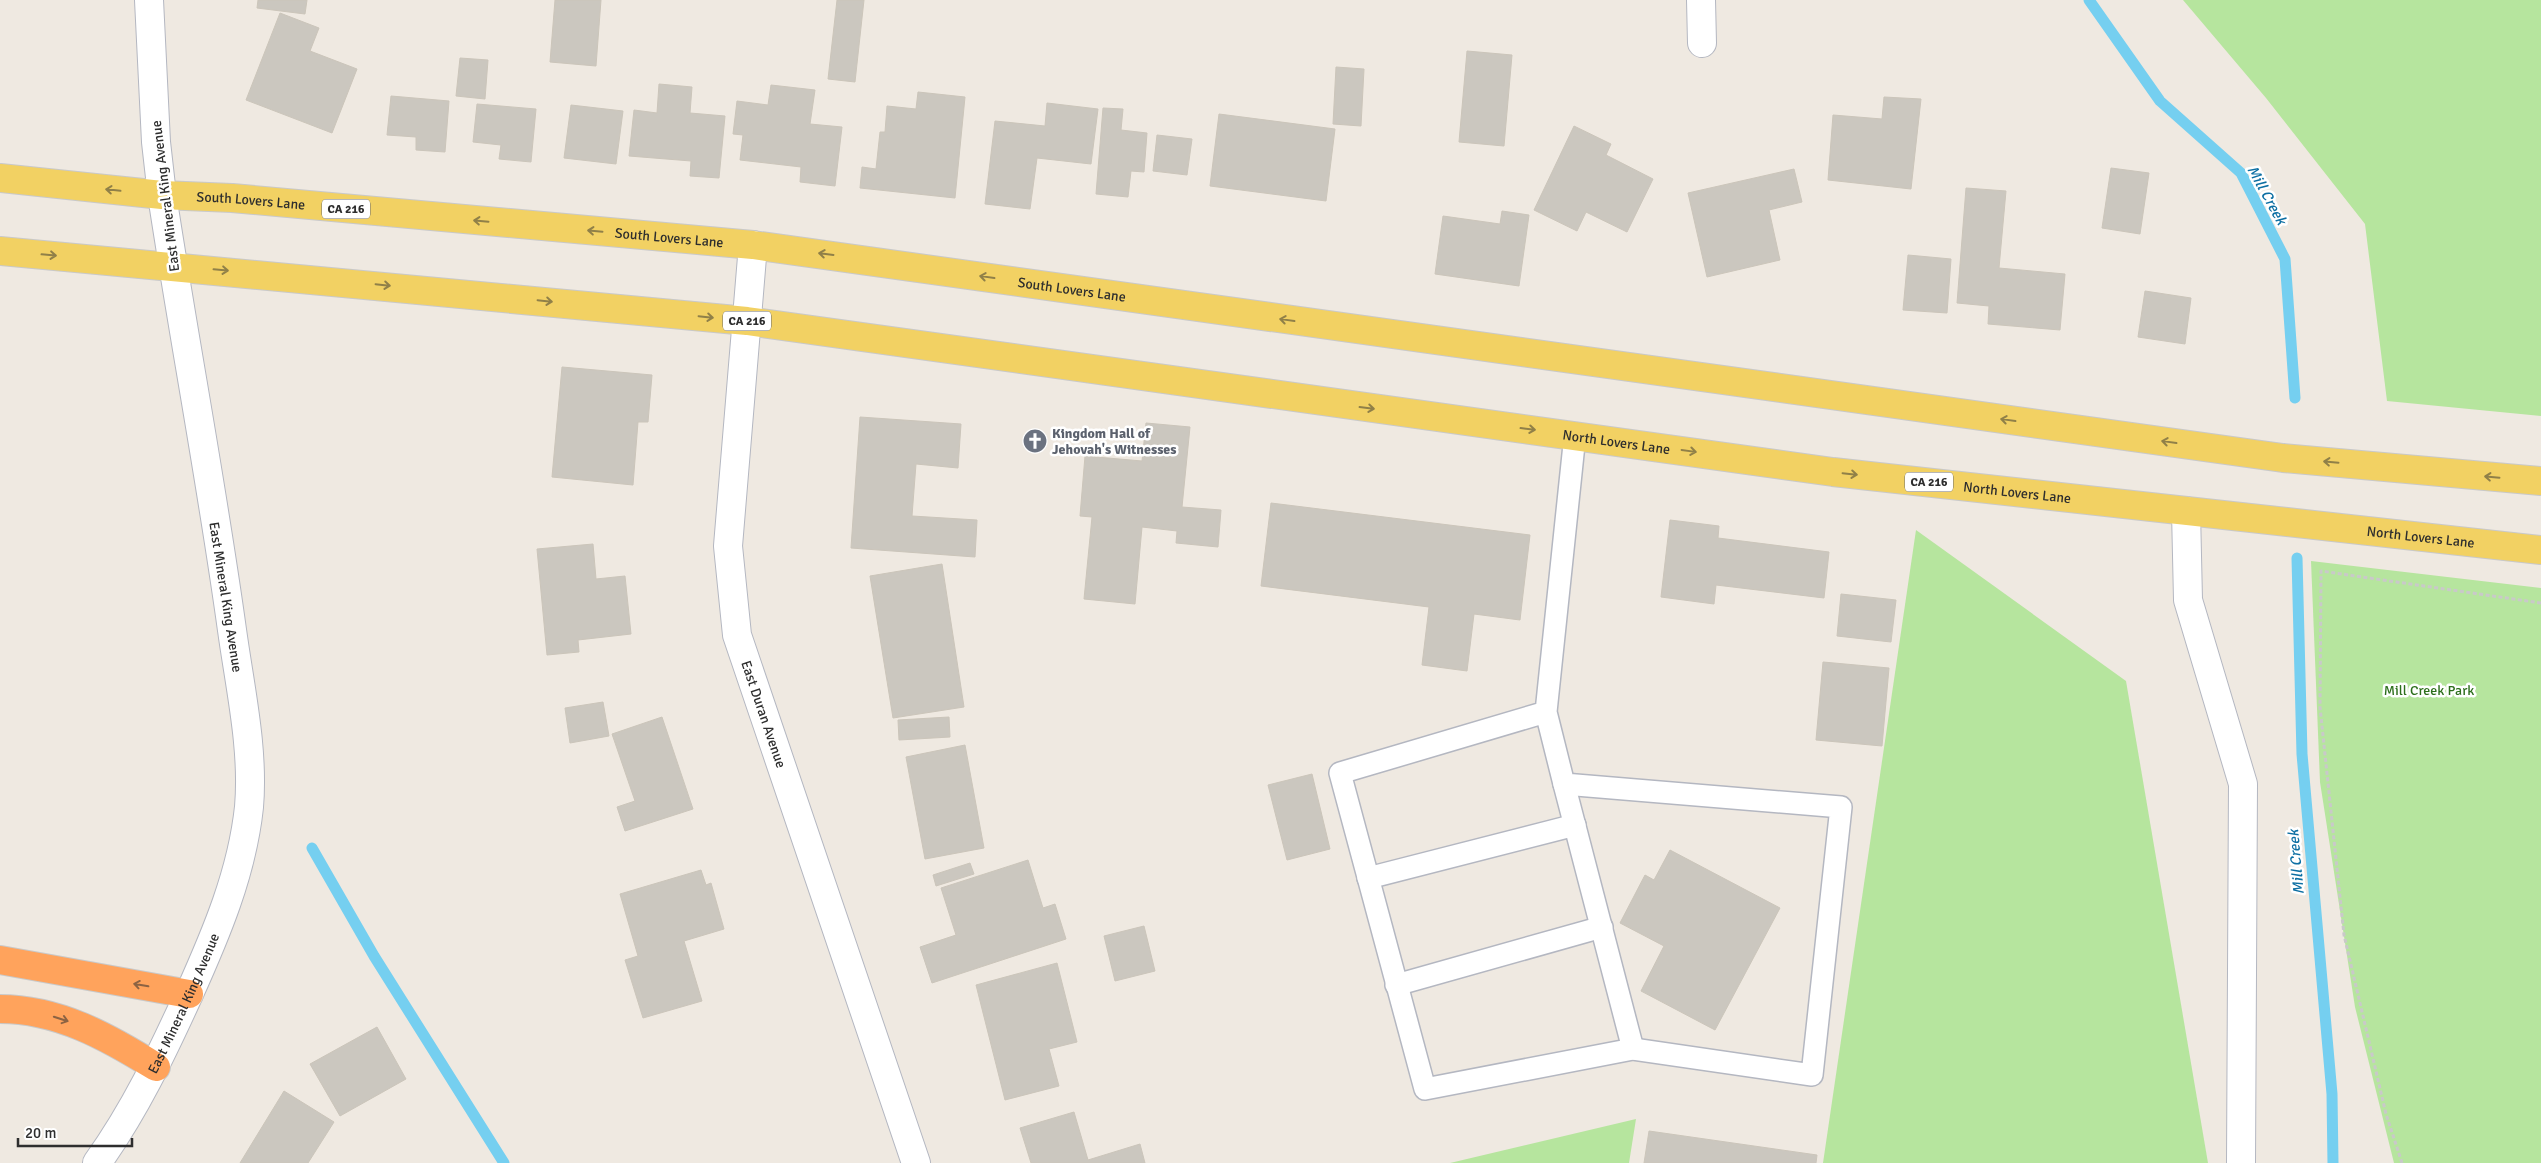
<svg xmlns="http://www.w3.org/2000/svg" width="2541" height="1163" font-family="Signika,sans-serif">
	<style>
		.green { fill: #b6e59e }
		.lines { fill: none; stroke-linecap: round; stroke-linejoin: round }
		.stream { stroke: #75cff0; stroke-width: 11 }
		.building { fill: #cbc7bf; stroke: #cbc5ba }
		.lane-casing { stroke: #b4b7c1; stroke-width: 24 }
		.street-casing { stroke: #b4b7c1; stroke-width: 30 }
		.secondary-casing { stroke: #b4b7c1; stroke-width: 30 }
		.primary-casing { stroke: #c9c9c9; stroke-width: 30 }
		.highway-casing { stroke: #c9c9c9; stroke-width: 30 }
		.path { stroke: #c9c9c9; stroke-width: 3; stroke-dasharray: 4 2.5; stroke-linecap: butt }
		.lane { stroke: #fff; stroke-width: 21 }
		.street { stroke: #fff; stroke-width: 28 }
		.secondary { stroke: #fff; stroke-width: 28 }
		.primary { stroke: #f2d163; stroke-width: 28 }
		.highway { stroke: #ffa35c; stroke-width: 28 }
		.oneway { stroke: #908048 }
		.oneway2 { stroke: #8c6343 }
		.labels { text-anchor: middle; stroke-width: 5; stroke-linejoin: round; paint-order: stroke }
		.shield { fill: #fff; stroke: #6d6d6d; stroke-width: 1 }
		.shield-label { font-size: 12px; font-weight: bold; fill: #2e2e2e }
		.street-label { font-size: 14px; fill: #2e2e2e; stroke: #fff }
		.worship-label { font-size: 14px; font-weight: bold; fill: #5b616d; stroke: #fff; text-anchor: start }
		.park-label { font-size: 14px; fill: #2c6e1b; stroke: #fff }
		.water-label { font-size: 15px; font-style: italic; fill: #0d6fa3; stroke: #fff }
	</style>
	<rect width="100%" height="100%" fill="#efe9e1"/>
	<g class="green">
		<polygon points="2183,0 2541,0 2541,416 2387,401 2365,224 2266,98"/>
		<polygon points="1916,530 2126,681 2208,1163 1823,1163"/>
		<polygon points="2311,561 2541,588 2541,1163 2394,1163 2355,1007 2320,782"/>
		<polygon points="1636,1119 1629,1163 1450,1163"/>
	</g>
	<g class="lines">
		<g class="stream">
			<polyline points="2089,0 2160,101 2241,173 2285,259 2295,398"/>
			<polyline points="2297,558 2302,754 2332,1094 2333,1163"/>
			<polyline points="312,848 374,956 504,1163"/>
		</g>
	</g>
	<g class="building">
		<polygon points="258,0 307,0 305,14 257,8"/>
		<polygon points="555,0 601,0 596,66 550,62"/>
		<polygon points="837,0 864,0 855,82 828,79"/>
		<polygon points="280,13 319,28 310,51 357,69 332,133 246,100"/>
		<polygon points="1467,51 1512,55 1504,146 1459,142"/>
		<polygon points="460,58 488,60 485,99 456,96"/>
		<polygon points="1336,67 1364,69 1361,126 1333,124"/>
		<polygon points="659,84 692,87 690,113 725,116 719,178 690,176 691,161 629,156 634,110 657,113"/>
		<polygon points="771,85 815,90 810,124 842,127 835,186 800,182 801,167 740,160 743,135 733,134 737,101 768,105"/>
		<polygon points="918,92 965,97 955,198 860,188 862,167 876,169 880,132 885,132 887,106 916,109"/>
		<polygon points="391,96 449,101 445,152 416,150 416,137 387,135"/>
		<polygon points="1884,97 1921,99 1911,189 1828,180 1833,115 1882,119"/>
		<polygon points="1047,103 1098,109 1091,164 1037,158 1030,209 985,204 995,121 1045,126"/>
		<polygon points="477,104 536,109 531,162 499,159 501,145 473,142"/>
		<polygon points="571,105 623,111 616,164 564,158"/>
		<polygon points="1103,108 1123,109 1121,130 1147,133 1144,172 1131,171 1128,197 1096,194"/>
		<polygon points="1219,114 1335,129 1326,201 1210,186"/>
		<polygon points="1574,126 1611,144 1606,155 1653,179 1627,232 1586,212 1577,231 1534,210"/>
		<polygon points="1157,135 1192,139 1187,175 1153,171"/>
		<polygon points="2111,168 2149,173 2140,234 2102,228"/>
		<polygon points="1794,169 1802,202 1769,210 1780,260 1707,277 1688,193"/>
		<polygon points="1966,188 2006,191 1999,268 2065,274 2060,330 1988,324 1989,306 1957,303"/>
		<polygon points="1502,211 1529,215 1519,286 1435,274 1443,216 1500,224"/>
		<polygon points="1908,255 1951,259 1947,313 1903,310"/>
		<polygon points="2145,291 2191,298 2185,344 2138,337"/>
		<polygon points="562,367 652,375 648,422 638,422 633,485 552,477"/>
		<polygon points="860,417 961,424 958,468 916,464 912,516 977,520 975,557 851,548"/>
		<polygon points="1146,423 1190,427 1182,507 1221,510 1218,547 1176,543 1177,531 1142,527 1135,604 1084,599 1092,517 1080,516 1085,456 1142,461"/>
		<polygon points="1271,503 1530,535 1520,620 1474,614 1467,671 1422,665 1429,607 1261,586"/>
		<polygon points="1670,520 1719,526 1718,538 1829,552 1824,598 1716,585 1714,604 1661,597"/>
		<polygon points="593,544 596,579 625,576 631,634 578,640 579,652 547,655 537,549"/>
		<polygon points="942,564 964,707 893,718 870,576"/>
		<polygon points="1841,594 1896,600 1891,642 1837,636"/>
		<polygon points="1823,662 1889,668 1882,746 1816,740"/>
		<polygon points="603,702 609,736 570,743 565,708"/>
		<polygon points="662,717 693,809 625,831 617,807 635,801 612,734"/>
		<polygon points="949,717 950,737 899,740 898,720"/>
		<polygon points="965,745 984,848 925,859 906,757"/>
		<polygon points="1312,774 1330,849 1287,860 1268,785"/>
		<polygon points="1670,850 1780,908 1715,1030 1641,991 1664,946 1620,923 1645,875 1654,880"/>
		<polygon points="1028,860 1043,908 1055,904 1066,939 932,983 920,947 956,935 941,888"/>
		<polygon points="970,863 974,874 936,886 933,875"/>
		<polygon points="701,870 706,885 711,883 724,929 684,941 702,1001 643,1018 625,960 638,956 620,894"/>
		<polygon points="1144,926 1155,971 1115,981 1104,936"/>
		<polygon points="1057,963 1077,1042 1049,1049 1059,1086 1005,1100 976,985"/>
		<polygon points="377,1027 406,1079 340,1116 310,1064"/>
		<polygon points="284,1091 334,1122 308,1163 240,1163"/>
		<polygon points="1074,1112 1088,1160 1140,1144 1145,1163 1031,1163 1020,1128"/>
		<polygon points="1649,1131 1817,1155 1816,1163 1644,1163"/>
	</g>
	<g class="lines">
		<defs>
			<g id="lane">
				<polyline points="1546,712 1340,773 1425,1089 1633,1049 1812,1075 1841,807 1564,784 1546,712 1575,435"/>
				<polyline points="1564,784 1633,1049"/>
				<polyline points="1368,878 1575,825"/>
				<polyline points="1396,985 1602,927"/>
			</g>
			<g id="street">
				<polyline points="1701,0 1702,43"/>
				<path id="s1" d="M753 245 728 546 737 635 916 1163"/>
				<polyline points="2186,511 2188,600 2243,784 2241,1163"/>
			</g>
			<g id="secondary">
				<path id="s2" d="M97 1163C135 1110 162 1053 189 994 216 934 242 873 249 807 254 749 240 688 232 630 212 485 184 340 162 195L156 142 149 0"/>
			</g>
			<g id="primary">
				<path id="s3" d="M0 178 162 195 232 198 753 245 2283 458 2541 481"/>
				<path id="s4" d="M0 251 747 321 1833 472 2541 550"/>
			</g>
			<g id="highway">
				<polyline points="0,960 189,994"/>
				<path d="M0 1009C58 1009 108 1037 156 1067"/>
			</g>
		</defs>
		<use href="#lane" class="lane-casing"/>
		<use href="#street" class="street-casing"/>
		<use href="#secondary" class="secondary-casing"/>
		<use href="#primary" class="primary-casing"/>
		<use href="#highway" class="highway-casing"/>
		<polyline class="path" points="2402,1163 2386,1114 2344,935 2320,707 2321,571 2541,603"/>
		<use href="#lane" class="lane"/>
		<use href="#street" class="street"/>
		<use href="#secondary" class="secondary"/>
		<use href="#primary" class="primary"/>
		<use href="#highway" class="highway"/>
	</g>
	<defs><path id="oneway-shaft" d="M-6 0H5M1.5-3L5.5 0L1.5 3" fill="none" stroke-width="1.6" stroke-linecap="round" stroke-linejoin="round" transform="scale(1.25)"/></defs>
	<g class="oneway">
		<use href="#oneway-shaft" transform="translate(113 190) rotate(-174)"/>
		<use href="#oneway-shaft" transform="translate(481 221) rotate(-175)"/>
		<use href="#oneway-shaft" transform="translate(595 231) rotate(-175)"/>
		<use href="#oneway-shaft" transform="translate(826 254) rotate(-173)"/>
		<use href="#oneway-shaft" transform="translate(49 255) rotate(5)"/>
		<use href="#oneway-shaft" transform="translate(221 270) rotate(5)"/>
		<use href="#oneway-shaft" transform="translate(987 277) rotate(-172)"/>
		<use href="#oneway-shaft" transform="translate(383 285) rotate(6)"/>
		<use href="#oneway-shaft" transform="translate(545 301) rotate(6)"/>
		<use href="#oneway-shaft" transform="translate(706 317) rotate(6)"/>
		<use href="#oneway-shaft" transform="translate(1287 320) rotate(-172)"/>
		<use href="#oneway-shaft" transform="translate(1367 408) rotate(7)"/>
		<use href="#oneway-shaft" transform="translate(2008 420) rotate(-172)"/>
		<use href="#oneway-shaft" transform="translate(1528 429) rotate(7)"/>
		<use href="#oneway-shaft" transform="translate(2169 442) rotate(-172)"/>
		<use href="#oneway-shaft" transform="translate(1689 451) rotate(8)"/>
		<use href="#oneway-shaft" transform="translate(2331 462) rotate(-175)"/>
		<use href="#oneway-shaft" transform="translate(1850 474) rotate(6)"/>
		<use href="#oneway-shaft" transform="translate(2492 477) rotate(-175)"/>
	</g>
	<g class="oneway2">
		<use href="#oneway-shaft" transform="translate(141 985) rotate(-170)"/>
		<use href="#oneway-shaft" transform="translate(61 1019) rotate(18)"/>
	</g>
	<defs>
		<symbol id="church-disc" viewBox="-11 -11 22 22"><circle r="9.5" fill="#6b7280" stroke="#fff"/><path d="M-1.2-6h2.4v3.5h3.3v2.4h-3.3V6h-2.4V-.1h-3.3v-2.4h3.3Z" fill="#fff"/></symbol>
	</defs>
	<g fill-rule="evenodd">
		<use href="#church-disc" x="1021" y="427" width="28" height="28"/>
	</g>
	<g class="labels">
		<g class="shield">
			<rect x="322" y="199.5" width="48" height="19" rx="4"/>
			<rect x="723" y="311.5" width="48" height="19" rx="4"/>
			<rect x="1905" y="472.5" width="48" height="19" rx="4"/>
		</g>
		<g class="shield-label">
			<text x="346" y="213">CA 216</text>
			<text x="747" y="325">CA 216</text>
			<text x="1929" y="486">CA 216</text>
		</g>
		<g class="street-label">
			<text transform="translate(165 196) rotate(-97)" y="5">East Mineral King Avenue</text>
			<text dy="5" stroke="none"><textPath href="#s3" startOffset="252">South Lovers Lane</textPath></text>
			<text dy="5" stroke="none"><textPath href="#s3" startOffset="672">South Lovers Lane</textPath></text>
			<text dy="5" stroke="none"><textPath href="#s3" startOffset="1078">South Lovers Lane</textPath></text>
			<text dy="5" stroke="none"><textPath href="#s4" startOffset="1628">North Lovers Lane</textPath></text>
			<text dy="5" stroke="none"><textPath href="#s4" startOffset="2032">North Lovers Lane</textPath></text>
			<text dy="5" stroke="none"><textPath href="#s4" startOffset="2438">North Lovers Lane</textPath></text>
			<text transform="translate(226 597) rotate(81)" y="5">East Mineral King Avenue</text>
			<text dy="5" stroke="none"><textPath href="#s1" startOffset="475">East Duran Avenue</textPath></text>
			<text dy="5" stroke="none"><textPath href="#s2" startOffset="182">East Mineral King Avenue</textPath></text>
		</g>
		<g class="worship-label">
			<text x="1052" y="438">Kingdom Hall of<tspan x="1052" dy="16">Jehovah's Witnesses</tspan></text>
		</g>
		<g class="park-label">
			<text x="2429" y="695">Mill Creek Park</text>
		</g>
		<g class="water-label">
			<text transform="translate(2267 195) rotate(61)" y="5">Mill Creek</text>
			<text transform="translate(2296 862) rotate(-95)" y="5">Mill Creek</text>
		</g>
	</g>
	<path d="M18 1138v8h114v-8" fill="none" stroke="#2e2e2e" stroke-width="2.5"/>
	<text x="25" y="1138" font-size="15" fill="#2e2e2e" stroke="#ffffff" stroke-width="4" paint-order="stroke">20 m</text>
</svg>
